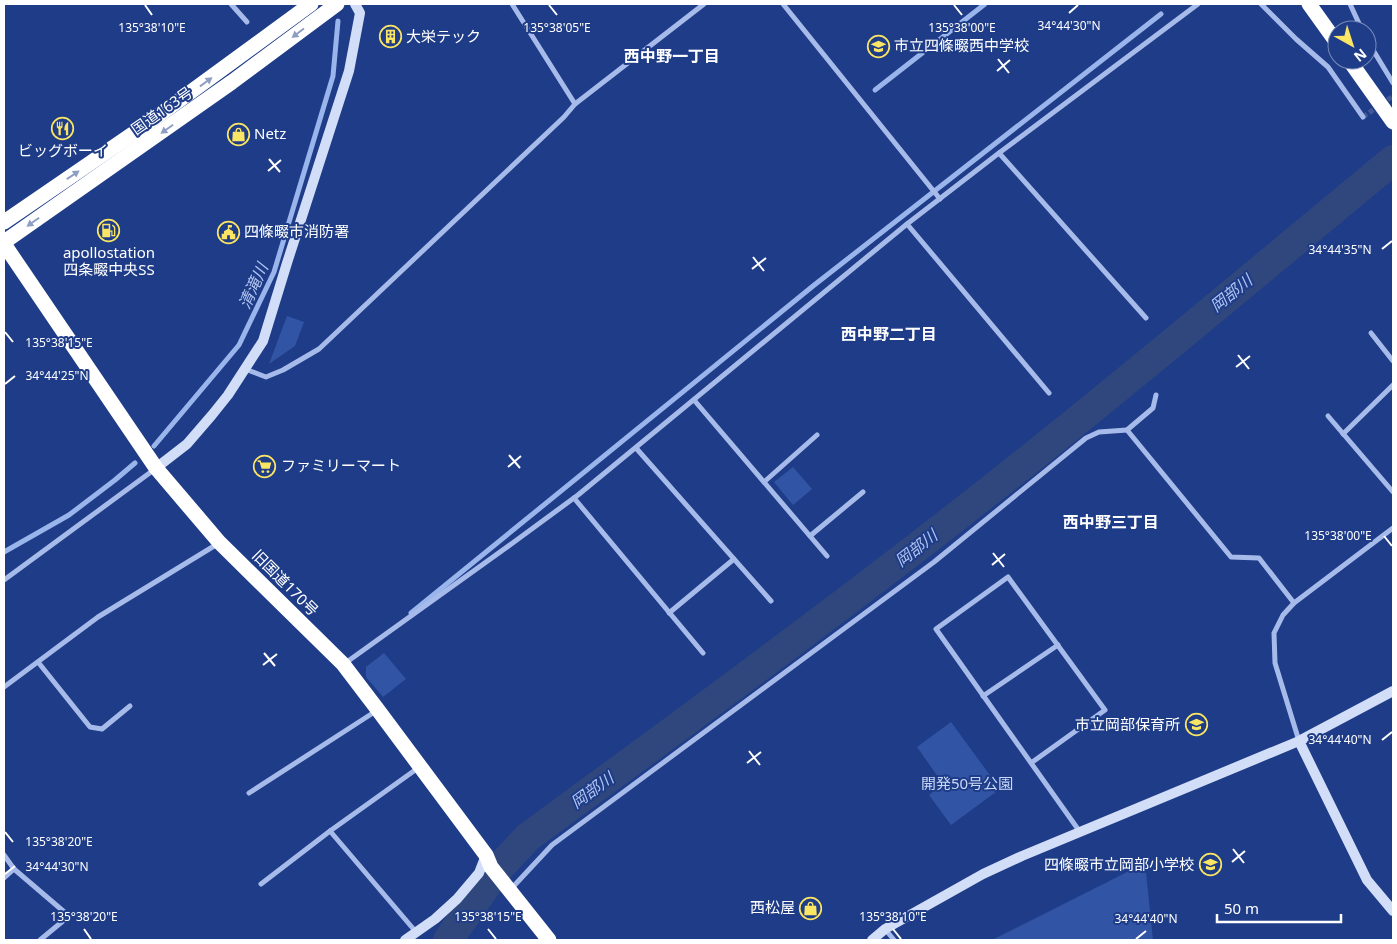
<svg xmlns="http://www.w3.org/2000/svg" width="1397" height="944" font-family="'Noto Sans','Noto Sans JP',sans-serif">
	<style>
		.green { fill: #3154a4 }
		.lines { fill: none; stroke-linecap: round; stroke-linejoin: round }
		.stream { stroke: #9ab4ec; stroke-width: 5 }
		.river { stroke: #30477e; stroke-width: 30 }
		.street-tunnel { stroke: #405999; stroke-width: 5; stroke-dasharray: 5 2.5; stroke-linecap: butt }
		.street { stroke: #a7bbeb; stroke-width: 5 }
		.secondary { stroke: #d2ddf8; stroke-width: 10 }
		.highway { stroke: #fff; stroke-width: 15 }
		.oneway { fill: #8e9ec3 }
		.ticks { fill: none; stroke: #fff; stroke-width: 2 }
		.labels { text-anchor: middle; stroke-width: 4; stroke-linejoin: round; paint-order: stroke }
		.poi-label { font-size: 15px; fill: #fff; stroke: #1e3c87; text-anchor: start }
		.street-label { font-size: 15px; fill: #fff; stroke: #1e3c87 }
		.park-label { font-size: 15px; fill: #cbd9f8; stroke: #1e3c87 }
		.neighbourhood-label { font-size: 16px; font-weight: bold; fill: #fff; stroke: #1e3c87 }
		.water-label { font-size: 16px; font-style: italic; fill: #b2c6f2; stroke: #1e3c87 }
		.ticks-label { font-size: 12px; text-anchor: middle; fill: #fff; stroke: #1e3c87; stroke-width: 4; stroke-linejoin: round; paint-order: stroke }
	</style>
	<rect width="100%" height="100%" fill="#1e3c87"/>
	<g class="green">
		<polygon points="287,316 304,322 295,346 269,364"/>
		<polygon points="793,467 812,489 793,505 774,482"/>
		<polygon points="384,653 406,679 383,697 366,677 366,667"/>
		<polygon points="951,722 1000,789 951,825 929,795 943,784 917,747"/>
		<polygon points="1145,863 1153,940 992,940"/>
	</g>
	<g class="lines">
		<g class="stream">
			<polyline points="875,90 985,4"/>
			<polyline points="154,446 239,345 274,272 333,76 338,21"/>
			<polyline points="4,552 69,515 115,480 135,463"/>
			<polyline points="411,613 813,286 1161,14"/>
		</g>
		<path class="river" d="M448 940 498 869 528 837C696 714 864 591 1027 461 1150 363 1271 261 1393 160"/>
		<polyline class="street-tunnel" points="1363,117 1393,96"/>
		<g class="street">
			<polyline points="231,4 247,22"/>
			<polyline points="512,4 575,104"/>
			<polyline points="783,4 940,199"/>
			<polyline points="1261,4 1296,39 1328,67 1363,117"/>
			<polyline points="1350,4 1362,30"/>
			<polyline points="1367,40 1393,83"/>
			<polyline points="999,153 1146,318"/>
			<polyline points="907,224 1049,393"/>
			<polyline points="1371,333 1393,361"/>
			<polyline points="245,369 266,377 283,370 319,349 564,117 575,104 704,4"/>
			<polyline points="1156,395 1153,408 1127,430 1231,557 1259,558 1294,603"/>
			<polyline points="694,400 827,556"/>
			<polyline points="1328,416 1393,492"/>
			<polyline points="1343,434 1393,385"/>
			<polyline points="636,448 771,601"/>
			<polyline points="764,482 817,435"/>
			<polyline points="574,498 703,653"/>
			<polyline points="810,536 863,492"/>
			<polyline points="4,580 155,469"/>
			<polyline points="669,613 734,559"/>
			<polyline points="38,662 90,727 102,729 130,706"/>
			<polyline points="344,664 514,542 578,495 907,224 999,153 1198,4"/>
			<polyline points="4,687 98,617 219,543"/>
			<polyline points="983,696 1058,645"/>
			<polyline points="1299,741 1275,663 1274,633 1283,615 1294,603 1393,528"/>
			<polyline points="1031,763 1105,710 1008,577 936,629 1080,832"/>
			<polyline points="249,793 376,711"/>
			<polyline points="330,831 416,932"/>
			<polyline points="4,855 14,869 69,916 40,940"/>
			<polyline points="4,878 14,869"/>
			<polyline points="261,884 330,831 418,768"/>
			<polyline points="511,889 552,845 934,562 1086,438 1099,432 1127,430"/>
			<polyline points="885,929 894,940"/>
		</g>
		<g class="secondary">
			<polyline points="156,468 187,444 212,415 228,395 263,341 287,263 349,71 360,13 355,4"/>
			<polyline points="1299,741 1367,880 1393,911"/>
			<polyline points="405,940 435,919 457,899 479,873 486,855"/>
			<polyline points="872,940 885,929 983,874 1022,856 1299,741 1393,691"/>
		</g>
		<g class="highway">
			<polyline points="1309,4 1337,43"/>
			<polyline points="1349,60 1393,122"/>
			<polyline points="4,222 140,129 311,4"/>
			<polyline points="4,242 232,82 337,4"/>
			<polyline points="4,244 156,468 219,542 343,664 378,710 486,855 491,867 549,940"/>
		</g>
	</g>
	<defs><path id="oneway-solid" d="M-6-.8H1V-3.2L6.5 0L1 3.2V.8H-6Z" transform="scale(1.25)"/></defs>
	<g class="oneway">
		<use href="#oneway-solid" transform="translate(298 33) rotate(143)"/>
		<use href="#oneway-solid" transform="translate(206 82) rotate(-36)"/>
		<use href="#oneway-solid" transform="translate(167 129) rotate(145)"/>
		<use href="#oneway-solid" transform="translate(73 175) rotate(-34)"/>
		<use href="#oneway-solid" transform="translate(33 222) rotate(145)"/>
	</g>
	<path class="ticks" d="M145 5 152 15M549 5 557 15M954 5 962 15M1069 13 1078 5M998 59 1009 73M997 71 1010 60M269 159 280 172M268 171 281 160M1382 249 1392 241M753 257 764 271M752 269 766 258M5 332 13 342M1238 355 1249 369M1236 367 1250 356M5 384 15 376M509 455 520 468M508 467 521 456M1384 536 1392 546M993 553 1004 567M992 565 1005 554M264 653 275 666M263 665 277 654M1382 740 1392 732M749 751 760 765M747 763 761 752M5 832 13 842M1233 849 1244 863M1232 862 1245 851M5 874 15 866M84 929 91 939M488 929 496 939M893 929 901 939M1136 939 1146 931"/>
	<defs>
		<symbol id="building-ring" viewBox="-11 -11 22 22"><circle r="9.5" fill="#1e3c87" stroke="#fae565" stroke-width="1.5"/><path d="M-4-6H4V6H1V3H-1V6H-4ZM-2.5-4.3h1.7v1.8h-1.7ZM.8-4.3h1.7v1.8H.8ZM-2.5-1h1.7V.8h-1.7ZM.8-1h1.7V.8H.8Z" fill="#fae565"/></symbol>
		<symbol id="school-ring" viewBox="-11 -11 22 22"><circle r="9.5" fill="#1e3c87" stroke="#fae565" stroke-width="1.5"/><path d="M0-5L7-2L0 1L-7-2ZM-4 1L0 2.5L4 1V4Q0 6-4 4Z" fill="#fae565"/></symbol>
		<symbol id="restaurant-ring" viewBox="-11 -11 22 22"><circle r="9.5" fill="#1e3c87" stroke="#fae565" stroke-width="1.5"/><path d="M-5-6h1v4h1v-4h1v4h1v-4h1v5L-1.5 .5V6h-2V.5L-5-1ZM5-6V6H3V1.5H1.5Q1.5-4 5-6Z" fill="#fae565"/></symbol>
		<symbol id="shop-ring" viewBox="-11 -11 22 22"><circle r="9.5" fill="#1e3c87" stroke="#fae565" stroke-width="1.5"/><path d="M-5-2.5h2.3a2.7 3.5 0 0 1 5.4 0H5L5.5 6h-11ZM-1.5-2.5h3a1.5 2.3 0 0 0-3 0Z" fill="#fae565"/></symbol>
		<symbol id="fuel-ring" viewBox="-11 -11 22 22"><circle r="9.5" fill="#1e3c87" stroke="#fae565" stroke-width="1.5"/><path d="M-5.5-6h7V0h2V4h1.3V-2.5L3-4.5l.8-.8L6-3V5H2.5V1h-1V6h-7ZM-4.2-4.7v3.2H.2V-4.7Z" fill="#fae565"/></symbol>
		<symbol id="civic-ring" viewBox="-11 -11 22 22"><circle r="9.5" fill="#1e3c87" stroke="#fae565" stroke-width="1.5"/><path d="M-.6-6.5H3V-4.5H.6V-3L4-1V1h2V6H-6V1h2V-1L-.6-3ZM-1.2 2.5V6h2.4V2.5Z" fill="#fae565"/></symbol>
		<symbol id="supermarket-ring" viewBox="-11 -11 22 22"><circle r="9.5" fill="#1e3c87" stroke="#fae565" stroke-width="1.5"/><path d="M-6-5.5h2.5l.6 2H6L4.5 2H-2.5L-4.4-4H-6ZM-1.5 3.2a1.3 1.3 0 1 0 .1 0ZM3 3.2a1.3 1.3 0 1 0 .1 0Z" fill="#fae565"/></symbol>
	</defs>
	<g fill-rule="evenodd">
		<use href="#building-ring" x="378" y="24" width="25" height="25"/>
		<use href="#school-ring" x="866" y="34" width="25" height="25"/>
		<use href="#restaurant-ring" x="50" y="116" width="25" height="25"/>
		<use href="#shop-ring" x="226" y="122" width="25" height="25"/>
		<use href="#fuel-ring" x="96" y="218" width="25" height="25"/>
		<use href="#civic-ring" x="216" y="220" width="25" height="25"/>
		<use href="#supermarket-ring" x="252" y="454" width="25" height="25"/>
		<use href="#school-ring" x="1184" y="712" width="25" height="25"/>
		<use href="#school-ring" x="1198" y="852" width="25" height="25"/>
		<use href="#shop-ring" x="798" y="896" width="25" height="25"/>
	</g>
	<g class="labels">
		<g class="poi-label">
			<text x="406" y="42">大栄テック</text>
			<text x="894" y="51">市立四條畷西中学校</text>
			<text x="254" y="139">Netz</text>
			<text x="63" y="156" text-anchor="middle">ビッグボーイ</text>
			<text x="244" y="237">四條畷市消防署</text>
			<text x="109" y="258" text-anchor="middle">apollostation<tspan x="109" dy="17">四条畷中央SS</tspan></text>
			<text x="281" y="471">ファミリーマート</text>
			<text x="1180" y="730" text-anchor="end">市立岡部保育所</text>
			<text x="1194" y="870" text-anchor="end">四條畷市立岡部小学校</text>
			<text x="795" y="913" text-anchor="end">西松屋</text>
		</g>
		<g class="street-label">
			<text transform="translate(162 111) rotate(-35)" y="5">国道163号</text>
			<text transform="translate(285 583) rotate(45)" y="5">旧国道170号</text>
		</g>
		<g class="park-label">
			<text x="967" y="789">開発50号公園</text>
		</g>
		<g class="neighbourhood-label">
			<text x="672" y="62">西中野一丁目</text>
			<text x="889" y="340">西中野二丁目</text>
			<text x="1111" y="528">西中野三丁目</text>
		</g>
		<g class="water-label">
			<text transform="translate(253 286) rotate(-66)" y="6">清滝川</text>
			<text transform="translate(1231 293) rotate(-39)" y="6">岡部川</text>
			<text transform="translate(916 548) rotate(-38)" y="6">岡部川</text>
			<text transform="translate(592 790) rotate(-36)" y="6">岡部川</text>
		</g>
	</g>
	<g class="ticks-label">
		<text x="1069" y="30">34°44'30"N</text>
		<text x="152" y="32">135°38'10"E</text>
		<text x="962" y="32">135°38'00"E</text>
		<text x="557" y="32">135°38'05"E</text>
		<text x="1340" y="254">34°44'35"N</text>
		<text x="59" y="347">135°38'15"E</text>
		<text x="57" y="380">34°44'25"N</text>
		<text x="1338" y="540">135°38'00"E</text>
		<text x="1340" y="744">34°44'40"N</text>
		<text x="59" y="846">135°38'20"E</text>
		<text x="57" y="871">34°44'30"N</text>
		<text x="84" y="921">135°38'20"E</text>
		<text x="488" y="921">135°38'15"E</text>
		<text x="893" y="921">135°38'10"E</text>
		<text x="1146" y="923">34°44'40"N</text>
	</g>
	<rect width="1397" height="944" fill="none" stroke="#ffffff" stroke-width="10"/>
	<g transform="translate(1352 45) rotate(141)"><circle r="24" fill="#1e3c87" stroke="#788ab7"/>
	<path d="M0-4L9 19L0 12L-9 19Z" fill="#fae565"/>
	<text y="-8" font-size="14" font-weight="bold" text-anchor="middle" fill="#ffffff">N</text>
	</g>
	<path d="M1217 914v8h124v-8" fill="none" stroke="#ffffff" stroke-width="2.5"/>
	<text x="1224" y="914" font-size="15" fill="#ffffff" stroke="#1e3c87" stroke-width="4" paint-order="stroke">50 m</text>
</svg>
